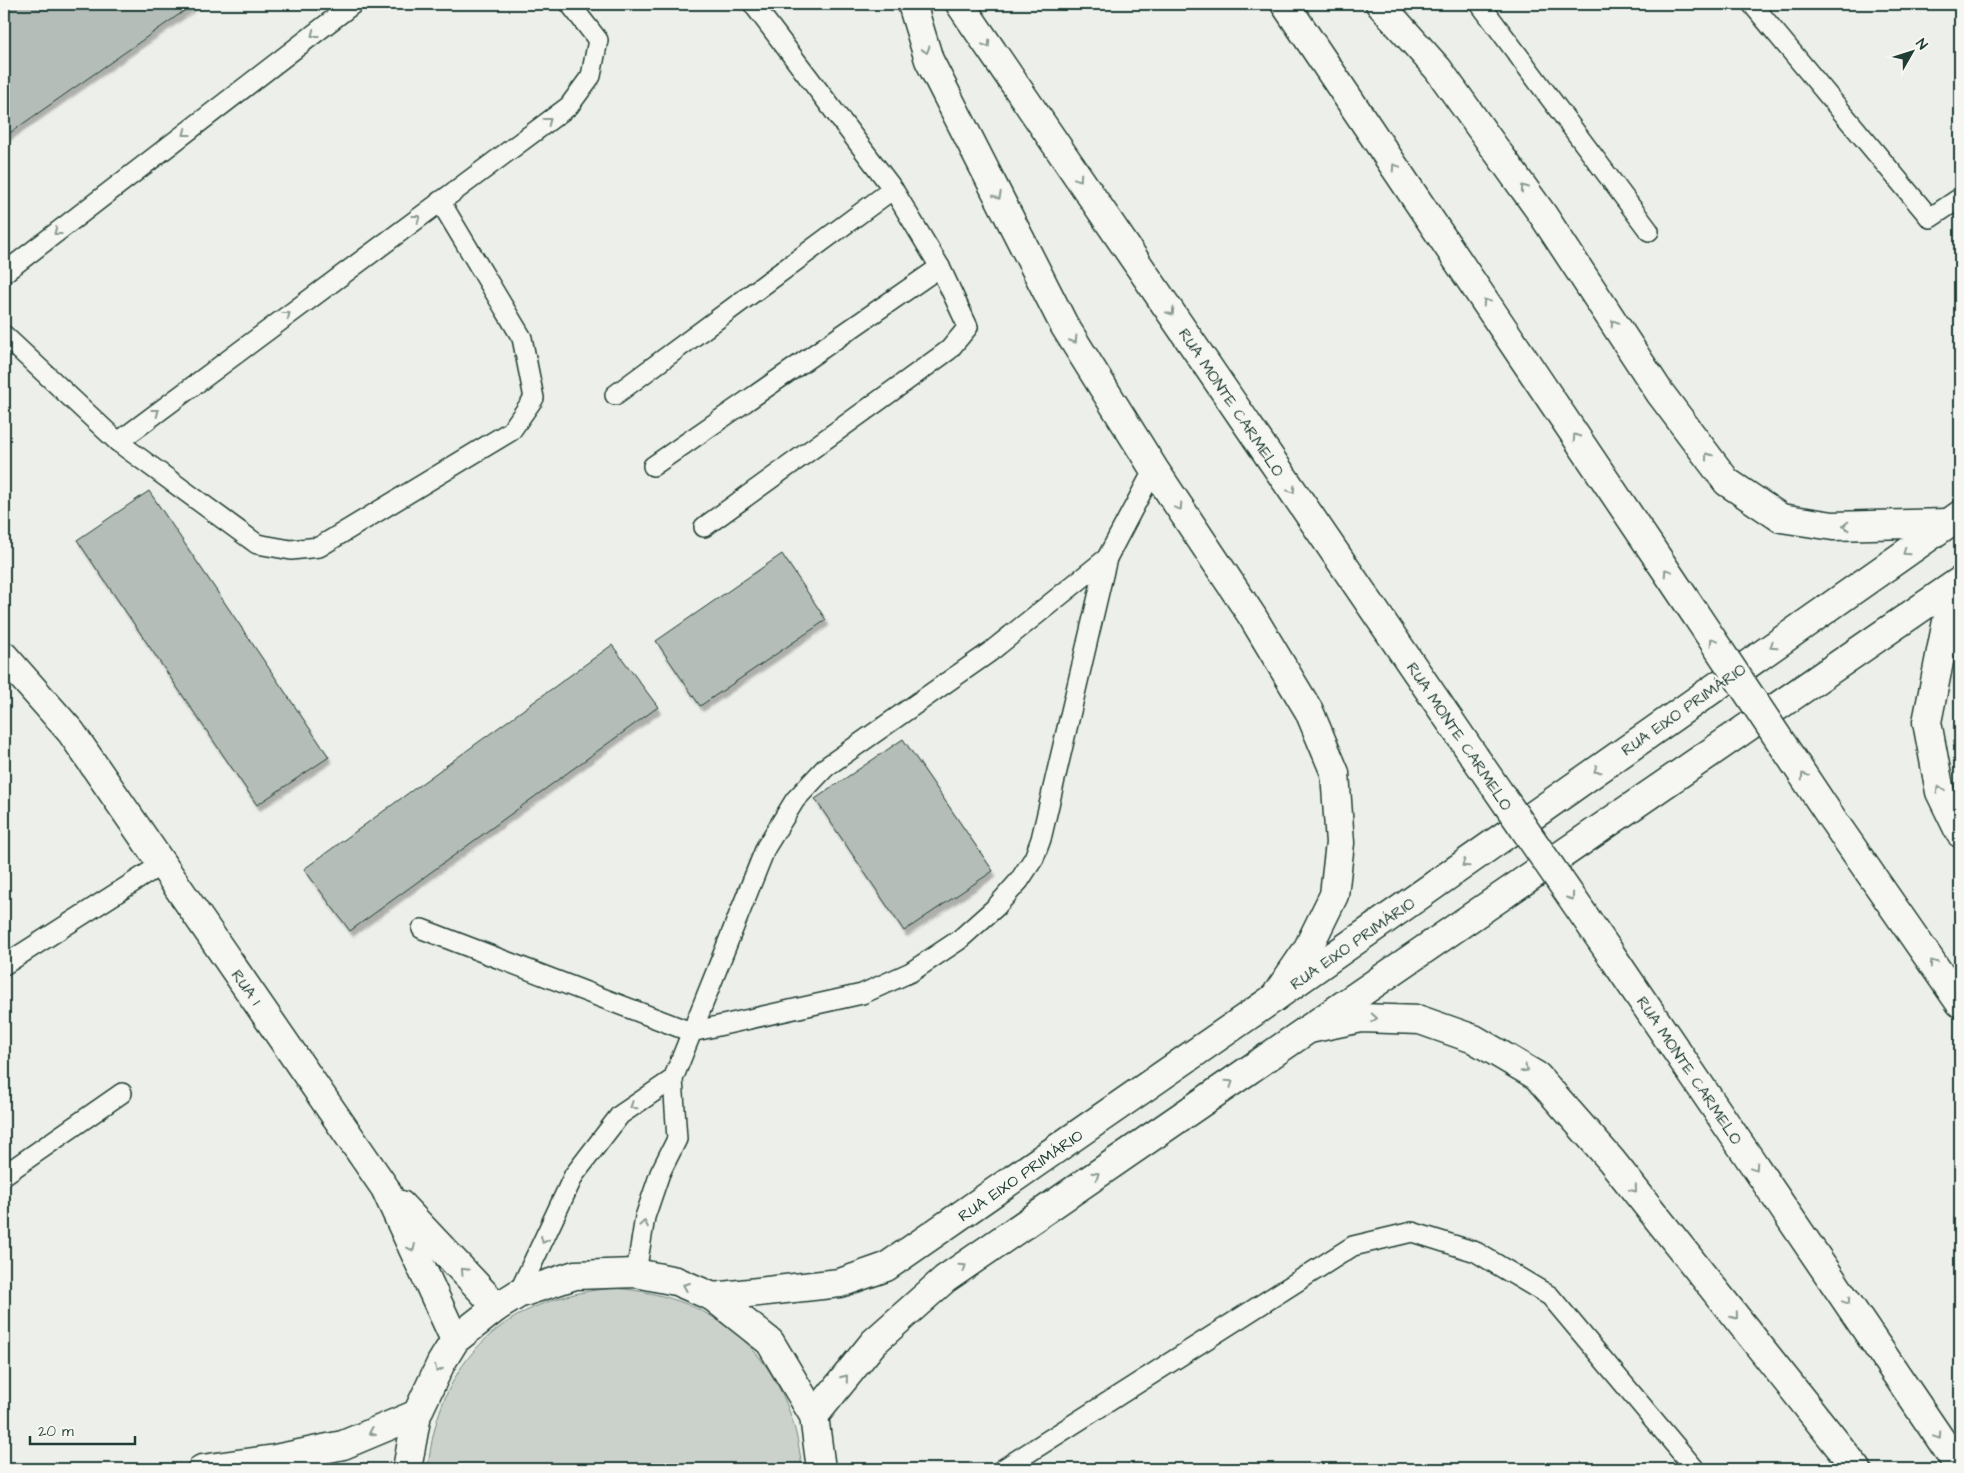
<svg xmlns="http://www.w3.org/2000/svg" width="1964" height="1473" font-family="'Architects Daughter',sans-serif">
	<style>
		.grass { fill: #cbd2cc; stroke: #758880 }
		.building { fill: #b4bdb8; stroke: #1f3d34; filter: url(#shadow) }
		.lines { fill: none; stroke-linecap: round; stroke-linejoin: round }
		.lane-casing { stroke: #1f3d34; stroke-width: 22 }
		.street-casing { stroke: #1f3d34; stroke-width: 31 }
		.secondary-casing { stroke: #1f3d34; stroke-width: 31 }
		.highway-casing { stroke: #1f3d34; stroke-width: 31 }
		.lane { stroke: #f6f6f2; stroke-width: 19 }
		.street { stroke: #f6f6f2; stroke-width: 28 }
		.secondary { stroke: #f6f6f2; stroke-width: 28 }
		.highway { stroke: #f6f6f2; stroke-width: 28 }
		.highway-bridge-casing { stroke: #1f3d34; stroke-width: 31; stroke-linecap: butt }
		.highway-bridge { stroke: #f6f6f2; stroke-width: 28 }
		.oneway { stroke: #8a9a93 }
		.labels { text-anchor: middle; stroke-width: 5; stroke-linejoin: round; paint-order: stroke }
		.street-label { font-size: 16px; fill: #1f3d34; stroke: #f6f6f2 }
	</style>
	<defs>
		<filter id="shadow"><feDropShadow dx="3" dy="5.5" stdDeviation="1" flood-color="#0004"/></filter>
	</defs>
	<rect width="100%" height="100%" fill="#edefea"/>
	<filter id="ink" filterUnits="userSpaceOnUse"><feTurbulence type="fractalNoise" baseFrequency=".02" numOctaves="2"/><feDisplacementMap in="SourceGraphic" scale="10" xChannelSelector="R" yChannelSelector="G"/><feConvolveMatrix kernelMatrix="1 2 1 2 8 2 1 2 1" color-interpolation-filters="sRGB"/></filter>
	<g filter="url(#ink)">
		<path class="grass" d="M614 1288C722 1296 791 1361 802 1469H428C438 1359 505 1297 614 1288Z"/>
		<g class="building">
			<polygon points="4,4 194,4 4,137"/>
			<polygon points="149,491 329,757 257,805 77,540"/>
			<polygon points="782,554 826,620 700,706 656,641"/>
			<polygon points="612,645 658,707 350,931 304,869"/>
			<polygon points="903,739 993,871 904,931 815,799"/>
		</g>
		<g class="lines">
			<defs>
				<g id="lane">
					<polyline points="1480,4 1649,231"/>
					<polyline points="1752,4 1930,218 1960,198"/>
					<polyline points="4,273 353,4"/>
					<polyline points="4,335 118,442 257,544 291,550 319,547 511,431 534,398 522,338 440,201"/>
					<polyline points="615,395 893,189"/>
					<polyline points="118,442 569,106 591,76 598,40 570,4"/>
					<polyline points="653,466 940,267"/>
					<polyline points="704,527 949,350 968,327 940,267 893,189 753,4"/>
					<polyline points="422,929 691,1032 862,994 911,972 959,940 996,907 1019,881 1034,858 1041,839 1107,558 1154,469"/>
					<polyline points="4,965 162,864"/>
					<polyline points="4,1175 122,1093"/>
					<polyline points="636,1273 645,1217 660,1173 677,1139 673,1079 766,847 795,800 826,767 990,652 1107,558"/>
					<polyline points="518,1294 574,1175 620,1115 673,1079"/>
					<polyline points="1003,1469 1353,1246 1412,1232 1476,1252 1550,1296 1695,1469"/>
				</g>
				<g id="street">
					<polyline points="4,656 71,732 385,1188 455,1340"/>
					<polyline points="401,1205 497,1307"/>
				</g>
				<g id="secondary">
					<polyline points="713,1297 840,1283 886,1267 1274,998 1960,515"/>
					<polyline points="814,1416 874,1342 945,1279 1960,581"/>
					<polyline points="202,1469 275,1459 343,1445 417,1414"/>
					<polyline points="407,1469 417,1414 441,1363 455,1340 497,1307 518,1294 575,1275 636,1273 676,1281 713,1297 770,1342 814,1416 821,1469"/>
				</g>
				<g id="highway">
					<polyline points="912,4 929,60 1064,325 1154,469 1252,616 1309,711 1335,773 1340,843 1334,895 1307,950 1274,998"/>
					<polyline points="960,4 1474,756"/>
					<polyline points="1285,4 1694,612"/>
					<polyline points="1380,4 1438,69 1543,215 1660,393 1727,482 1781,518 1833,526 1947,523"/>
					<polyline points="1954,586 1927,722 1940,792 1960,833"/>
					<polyline points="1831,817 1960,1003"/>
					<polyline points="1610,953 1960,1468"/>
					<polyline points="1309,1029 1361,1018 1420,1020 1474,1039 1537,1076 1611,1160 1857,1469"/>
				</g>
			</defs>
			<use href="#lane" class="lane-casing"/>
			<use href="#street" class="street-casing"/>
			<use href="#secondary" class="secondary-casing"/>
			<use href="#highway" class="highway-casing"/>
			<use href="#lane" class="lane"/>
			<use href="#street" class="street"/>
			<use href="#secondary" class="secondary"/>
			<use href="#highway" class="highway"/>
			<defs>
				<g id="highway-bridge">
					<polyline points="1694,612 1831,817"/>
					<polyline points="1474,756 1610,953"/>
				</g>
			</defs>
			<use href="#highway-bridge" class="highway-bridge-casing"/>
			<use href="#highway-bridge" class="highway-bridge"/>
		</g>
		<defs><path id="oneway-chevron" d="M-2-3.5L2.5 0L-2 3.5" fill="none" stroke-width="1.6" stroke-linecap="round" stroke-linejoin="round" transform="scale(1.25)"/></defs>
		<g class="oneway">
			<use href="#oneway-chevron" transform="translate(314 34) rotate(142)"/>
			<use href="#oneway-chevron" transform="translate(987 44) rotate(56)"/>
			<use href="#oneway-chevron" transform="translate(926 50) rotate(73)"/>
			<use href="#oneway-chevron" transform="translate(548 121) rotate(-37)"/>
			<use href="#oneway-chevron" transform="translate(186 133) rotate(142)"/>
			<use href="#oneway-chevron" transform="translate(1395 167) rotate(-124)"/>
			<use href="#oneway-chevron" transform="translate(1079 178) rotate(56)"/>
			<use href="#oneway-chevron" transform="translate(1524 188) rotate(-126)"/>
			<use href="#oneway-chevron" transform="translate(998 196) rotate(63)"/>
			<use href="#oneway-chevron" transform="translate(417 218) rotate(-37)"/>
			<use href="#oneway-chevron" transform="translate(57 232) rotate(142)"/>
			<use href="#oneway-chevron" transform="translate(1486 302) rotate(-124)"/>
			<use href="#oneway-chevron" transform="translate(1171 312) rotate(56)"/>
			<use href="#oneway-chevron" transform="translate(287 315) rotate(-37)"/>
			<use href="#oneway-chevron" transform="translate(1614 323) rotate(-123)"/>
			<use href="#oneway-chevron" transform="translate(1074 340) rotate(58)"/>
			<use href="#oneway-chevron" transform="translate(156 412) rotate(-37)"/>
			<use href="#oneway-chevron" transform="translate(1576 437) rotate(-124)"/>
			<use href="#oneway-chevron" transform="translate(1708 456) rotate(-127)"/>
			<use href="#oneway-chevron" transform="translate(1292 490) rotate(56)"/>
			<use href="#oneway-chevron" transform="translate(1179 507) rotate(56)"/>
			<use href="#oneway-chevron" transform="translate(1846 526) rotate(178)"/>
			<use href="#oneway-chevron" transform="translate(1906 552) rotate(145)"/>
			<use href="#oneway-chevron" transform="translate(1667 572) rotate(-124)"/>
			<use href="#oneway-chevron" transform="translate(1713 641) rotate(-124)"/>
			<use href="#oneway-chevron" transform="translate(1773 646) rotate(145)"/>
			<use href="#oneway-chevron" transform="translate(1597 770) rotate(145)"/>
			<use href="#oneway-chevron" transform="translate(1804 776) rotate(-124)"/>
			<use href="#oneway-chevron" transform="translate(1940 789) rotate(-106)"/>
			<use href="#oneway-chevron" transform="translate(1465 864) rotate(145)"/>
			<use href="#oneway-chevron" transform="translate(1571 897) rotate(55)"/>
			<use href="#oneway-chevron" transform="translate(1933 963) rotate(-125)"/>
			<use href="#oneway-chevron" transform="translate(1374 1018) rotate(3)"/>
			<use href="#oneway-chevron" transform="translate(1525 1069) rotate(30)"/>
			<use href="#oneway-chevron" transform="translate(1230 1083) rotate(-35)"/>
			<use href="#oneway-chevron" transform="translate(633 1106) rotate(146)"/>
			<use href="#oneway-chevron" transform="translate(1755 1167) rotate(56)"/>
			<use href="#oneway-chevron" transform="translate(1096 1175) rotate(-35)"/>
			<use href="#oneway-chevron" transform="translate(1634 1189) rotate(51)"/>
			<use href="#oneway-chevron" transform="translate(644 1224) rotate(-80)"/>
			<use href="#oneway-chevron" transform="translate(544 1240) rotate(115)"/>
			<use href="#oneway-chevron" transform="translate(412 1248) rotate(65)"/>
			<use href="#oneway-chevron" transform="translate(963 1267) rotate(-35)"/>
			<use href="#oneway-chevron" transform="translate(464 1271) rotate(-133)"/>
			<use href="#oneway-chevron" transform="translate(686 1286) rotate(-157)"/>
			<use href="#oneway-chevron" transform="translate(1847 1301) rotate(56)"/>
			<use href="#oneway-chevron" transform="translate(1735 1316) rotate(51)"/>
			<use href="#oneway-chevron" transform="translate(438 1369) rotate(116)"/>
			<use href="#oneway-chevron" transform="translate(845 1378) rotate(-51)"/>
			<use href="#oneway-chevron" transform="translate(372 1432) rotate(157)"/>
			<use href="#oneway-chevron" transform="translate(1938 1436) rotate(56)"/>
		</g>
	</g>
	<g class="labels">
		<g class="street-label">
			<text transform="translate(1232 402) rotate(56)" y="6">RUA MONTE CARMELO</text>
			<text transform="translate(1683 709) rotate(-35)" y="6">RUA EIXO PRIMÁRIO</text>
			<text transform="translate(1460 736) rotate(56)" y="6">RUA MONTE CARMELO</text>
			<text transform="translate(1352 943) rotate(-35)" y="6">RUA EIXO PRIMÁRIO</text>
			<text transform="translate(247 987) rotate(55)" y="6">RUA 1</text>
			<text transform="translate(1690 1070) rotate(56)" y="6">RUA MONTE CARMELO</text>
			<text transform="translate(1020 1175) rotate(-35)" y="6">RUA EIXO PRIMÁRIO</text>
		</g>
	</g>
	<rect width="1964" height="1473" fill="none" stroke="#f6f6f2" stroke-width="20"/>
	<rect x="10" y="10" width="1944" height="1453" fill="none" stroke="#1f3d34" stroke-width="2" filter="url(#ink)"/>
	<g transform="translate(1912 52) rotate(51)" stroke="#f6f6f2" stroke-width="4" paint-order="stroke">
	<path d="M0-4L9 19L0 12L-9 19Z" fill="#1f3d34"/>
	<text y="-8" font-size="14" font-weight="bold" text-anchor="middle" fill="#1f3d34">N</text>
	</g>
	<path d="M30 1436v8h105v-8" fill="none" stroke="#1f3d34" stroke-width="2.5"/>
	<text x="38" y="1436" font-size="15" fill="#1f3d34" stroke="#f6f6f2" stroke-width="4" paint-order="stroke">20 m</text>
</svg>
